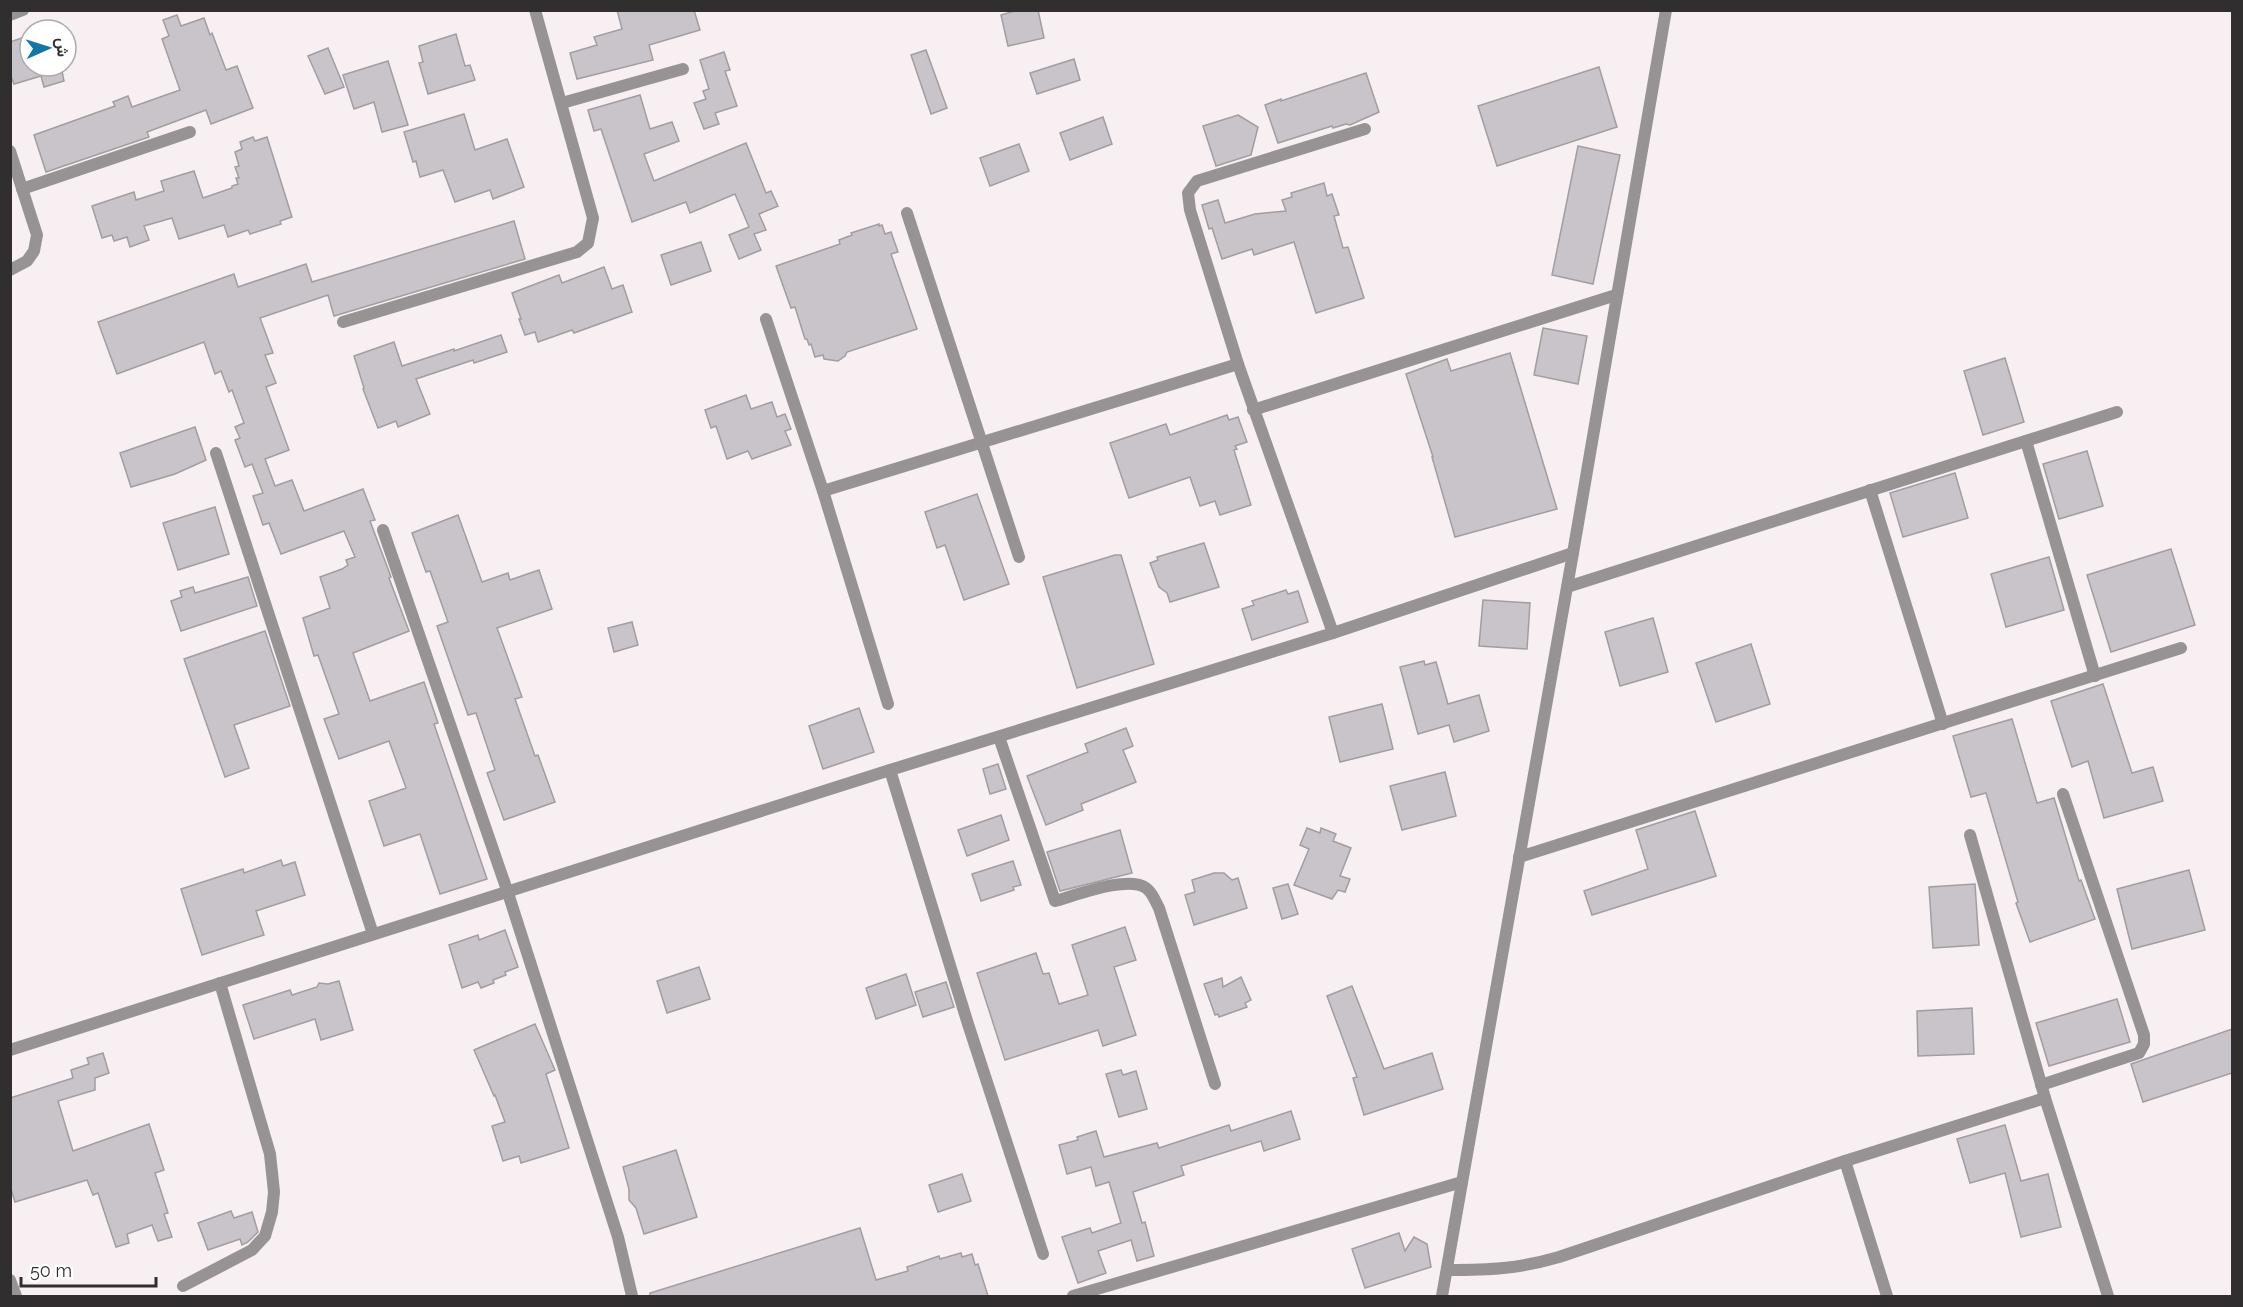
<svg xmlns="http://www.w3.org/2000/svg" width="2243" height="1307" font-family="Raleway,Vazirmatn,sans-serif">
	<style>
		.building { fill: #c9c4c9; stroke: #a29da1; stroke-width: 1.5 }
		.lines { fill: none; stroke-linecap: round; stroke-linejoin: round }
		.street { stroke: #979394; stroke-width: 12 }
	</style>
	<rect width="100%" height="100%" fill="#f7eff2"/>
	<g class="building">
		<polygon points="617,10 694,10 700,30 649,45 653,60 577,79 570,53 597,45 594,37 622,29"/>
		<polygon points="1018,10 1038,10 1044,38 1008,46 1001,15"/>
		<polygon points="177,15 181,26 204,18 210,35 212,33 226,70 237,66 253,108 211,124 206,110 147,132 149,137 46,172 34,135 115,106 113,102 128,96 132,107 180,90 162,39 169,36 163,20"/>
		<polygon points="456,34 465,66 470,65 475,80 428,94 419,63 423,62 419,46"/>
		<polygon points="30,35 30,66 61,66 64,81 44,87 41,76 14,84 10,74 10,42"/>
		<polygon points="328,48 344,87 325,94 308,56"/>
		<polygon points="926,50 947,108 931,114 911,55"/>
		<polygon points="724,52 730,70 725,71 737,106 715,113 719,124 704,129 694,103 706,99 703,91 709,89 700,60"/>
		<polygon points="1074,59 1080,80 1037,94 1030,73"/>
		<polygon points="388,61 408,125 382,132 374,102 354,109 343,75"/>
		<polygon points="1599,67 1617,127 1497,166 1478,106"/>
		<polygon points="1366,73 1379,112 1350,125 1346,124 1333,128 1332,126 1278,143 1265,105 1281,99 1281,101"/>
		<polygon points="640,95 650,129 672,122 679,141 644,154 654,181 746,143 766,193 771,191 778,206 759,214 766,230 754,234 761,250 739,259 729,235 749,227 735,194 690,213 686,202 632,222 601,129 594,131 588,110"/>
		<polygon points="464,114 475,150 507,139 524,187 493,199 490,190 455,202 443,170 420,177 416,161 413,162 404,132"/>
		<polygon points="1238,115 1258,127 1251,155 1216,166 1203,126"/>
		<polygon points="1103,117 1112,144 1070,160 1060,133"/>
		<polygon points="253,137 255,141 267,137 292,217 280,221 281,224 250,234 248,230 228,237 224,225 179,239 172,218 144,226 149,240 130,247 127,237 114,241 112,235 102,238 92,206 134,192 136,200 164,191 161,181 194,171 203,198 232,188 232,186 238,184 236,178 239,178 235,167 239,166 235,152 242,149 240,142"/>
		<polygon points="1019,144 1029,171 990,186 980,158"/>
		<polygon points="1578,146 1620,155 1593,284 1552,275"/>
		<polygon points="1324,183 1327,196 1332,194 1339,215 1334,216 1343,248 1348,247 1364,298 1316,313 1294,242 1254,255 1252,249 1222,259 1212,228 1209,229 1202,205 1218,200 1225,223 1255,214 1286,211 1282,200 1292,197 1291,193"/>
		<polygon points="514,221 525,259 334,316 328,295 260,318 273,353 265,355 276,383 266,387 289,450 265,459 275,486 292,480 304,511 363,489 375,520 370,521 391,577 389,578 409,631 353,653 370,701 424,682 438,723 434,724 487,879 440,894 420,834 384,846 369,801 406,788 389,741 339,759 324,719 339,714 318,655 314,656 303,618 330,608 320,577 342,569 348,565 346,560 355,557 344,531 281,554 269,523 263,525 253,496 263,493 252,464 245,467 235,440 240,438 235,427 244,423 232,390 229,392 221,371 215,374 204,342 117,374 98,322 234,274 238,287 306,264 312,282"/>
		<polygon points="879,224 879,226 882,225 885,234 891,232 898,252 891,254 917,329 847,352 845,356 838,361 824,359 823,355 815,357 811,344 809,345 807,339 805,339 795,307 791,308 776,266 840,244 839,240 852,235 851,233"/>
		<polygon points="701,242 711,271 671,285 661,255"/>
		<polygon points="604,267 612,289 623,285 632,312 574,333 572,330 538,342 535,332 525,335 519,319 521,319 512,293 559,275 562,283"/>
		<polygon points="1543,328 1587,336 1578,384 1534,375"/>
		<polygon points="501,335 507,352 474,363 473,360 416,379 430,414 398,427 396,421 378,428 363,389 364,388 354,356 394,342 402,366 454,349 454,351"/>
		<polygon points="1510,353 1557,509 1455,537 1432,457 1433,457 1406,374 1447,359 1451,371"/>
		<polygon points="2005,358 2024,422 1983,435 1964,371"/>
		<polygon points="746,395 751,409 772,402 777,417 785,414 791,429 785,431 791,445 752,459 748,451 727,459 716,426 711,428 705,410"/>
		<polygon points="1227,415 1229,420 1238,417 1247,442 1235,446 1237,449 1234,450 1251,505 1220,515 1215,501 1200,506 1190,477 1129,498 1110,443 1166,424 1170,435"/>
		<polygon points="195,427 206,460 175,474 131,487 120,453"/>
		<polygon points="2087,451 2103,506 2059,519 2043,464"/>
		<polygon points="1955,473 1968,518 1903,537 1890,493"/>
		<polygon points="977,494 1009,584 964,600 945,545 937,548 925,512"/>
		<polygon points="215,507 229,554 178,570 163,523"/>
		<polygon points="458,515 482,582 508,573 510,580 539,570 552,609 497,628 522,697 515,699 535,756 538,755 555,802 504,820 487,773 495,770 476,713 468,715 437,626 448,622 430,571 426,572 412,533"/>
		<polygon points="1204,543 1219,587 1170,602 1167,593 1159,587 1150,563 1158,560 1157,557"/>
		<polygon points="2171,549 2195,625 2111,652 2087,575"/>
		<polygon points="1115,555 1121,555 1154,664 1077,688 1043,577"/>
		<polygon points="2049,557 2064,610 2006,627 1991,574"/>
		<polygon points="248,577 257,606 181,631 171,601 182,597 180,591 193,587 195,593"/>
		<polygon points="1286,590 1288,594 1298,591 1308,622 1252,640 1242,609 1254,605 1252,601"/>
		<polygon points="1483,600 1530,603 1527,649 1479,646"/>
		<polygon points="1653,618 1668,672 1620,686 1605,632"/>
		<polygon points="632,622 638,645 614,652 608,628"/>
		<polygon points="265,631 290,706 234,725 249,768 225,777 184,659"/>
		<polygon points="1751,644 1770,704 1716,722 1696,663"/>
		<polygon points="1424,661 1425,665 1436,662 1448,704 1479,695 1489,731 1454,742 1449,725 1418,734 1400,667"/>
		<polygon points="2103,684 2132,773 2153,767 2163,801 2104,818 2088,761 2072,767 2051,701"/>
		<polygon points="1382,704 1393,749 1340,762 1329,717"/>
		<polygon points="859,708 874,752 823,769 809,726"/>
		<polygon points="2012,719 2037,803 2054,798 2079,881 2081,880 2095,919 2030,942 2016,903 2018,902 1986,793 1971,797 1953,736"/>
		<polygon points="1126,728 1133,746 1123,750 1136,782 1081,804 1083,810 1046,825 1027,776 1088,752 1085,744"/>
		<polygon points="998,764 1006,789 990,794 983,769"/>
		<polygon points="1445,772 1456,816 1402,830 1390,786"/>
		<polygon points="1695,811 1716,876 1592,915 1584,891 1648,869 1636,830"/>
		<polygon points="1001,815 1009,840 967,856 958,830"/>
		<polygon points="1307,828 1320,833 1321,828 1336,834 1333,841 1351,848 1340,876 1350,879 1345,892 1338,890 1332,899 1294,885 1309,849 1300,845"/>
		<polygon points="1120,830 1132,873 1060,891 1047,852"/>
		<polygon points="281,860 283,866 295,862 305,895 256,911 264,935 202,955 181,889 243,869 244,873"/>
		<polygon points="1013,861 1021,885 1013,887 1014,890 981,901 972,874"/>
		<polygon points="2189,870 2205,930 2132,949 2117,889"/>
		<polygon points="1214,873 1224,873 1232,880 1238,878 1247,908 1194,925 1185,895 1195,892 1192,880"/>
		<polygon points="1288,884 1298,914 1282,919 1273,888"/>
		<polygon points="1975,884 1979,945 1933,948 1929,887"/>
		<polygon points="1125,927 1136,960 1114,967 1136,1035 1103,1046 1098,1030 1005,1060 977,973 1036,953 1043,974 1049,973 1059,1004 1088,995 1072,945"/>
		<polygon points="505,930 518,967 505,972 506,975 493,980 494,983 481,988 478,982 462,988 449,945 478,935 479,940"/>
		<polygon points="699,967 710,999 667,1013 657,981"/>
		<polygon points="906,974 916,1005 876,1019 866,988"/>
		<polygon points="1241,977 1251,1000 1245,1003 1247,1007 1219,1017 1218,1014 1215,1015 1204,984 1222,978 1223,987"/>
		<polygon points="339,981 353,1030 321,1040 315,1019 254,1039 243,1005 290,990 292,995 317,987 319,983 328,984"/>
		<polygon points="946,982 954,1007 923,1017 915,992"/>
		<polygon points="1352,986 1384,1069 1432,1053 1443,1089 1364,1115 1353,1078 1357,1077 1327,996"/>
		<polygon points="2117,999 2130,1042 2049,1066 2036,1023"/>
		<polygon points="1972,1008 1974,1054 1918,1056 1917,1011"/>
		<polygon points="535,1024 555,1070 546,1074 569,1148 521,1163 519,1156 503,1161 492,1126 505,1122 495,1095 494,1096 474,1050"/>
		<polygon points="2232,1029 2232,1073 2143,1102 2131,1064"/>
		<polygon points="103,1053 109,1073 95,1078 95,1090 58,1101 73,1151 149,1124 164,1170 155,1173 168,1213 164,1214 172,1237 158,1241 152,1225 127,1234 129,1243 116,1247 98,1193 93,1195 87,1180 15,1202 10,1186 10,1098 73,1078 71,1070 89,1064 87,1058"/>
		<polygon points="1121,1070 1123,1075 1136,1071 1147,1109 1119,1117 1106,1074"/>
		<polygon points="1291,1111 1300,1139 1264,1151 1261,1141 1181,1166 1184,1175 1133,1192 1142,1223 1145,1222 1154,1256 1137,1261 1131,1240 1098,1251 1106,1273 1078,1283 1062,1237 1090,1228 1092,1233 1121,1223 1109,1182 1096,1186 1091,1167 1067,1174 1059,1145 1078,1140 1077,1137 1096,1131 1104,1157 1157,1143 1159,1148 1229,1125 1231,1131"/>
		<polygon points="2005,1125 2021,1181 2048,1174 2061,1227 2021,1237 2005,1173 1970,1183 1957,1139"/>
		<polygon points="676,1150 697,1217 644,1234 636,1208 629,1200 629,1189 623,1167"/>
		<polygon points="962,1174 971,1201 938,1212 929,1185"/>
		<polygon points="231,1211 234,1218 252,1212 258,1232 248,1242 242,1245 240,1239 208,1250 198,1223"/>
		<polygon points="860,1228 876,1280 908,1271 907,1267 939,1256 940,1259 961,1253 962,1257 972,1254 975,1265 978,1264 988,1296 650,1296 650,1293"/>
		<polygon points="1399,1233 1405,1251 1414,1237 1427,1244 1431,1267 1365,1288 1352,1249"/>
	</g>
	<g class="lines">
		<g class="street">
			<polyline points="10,15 23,10"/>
			<polyline points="562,103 683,69"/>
			<polyline points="10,151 37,235 34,251 27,261 10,270"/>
			<polyline points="22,189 190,132"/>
			<polyline points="907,213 1019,557"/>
			<polyline points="766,319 823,491 888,704"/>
			<polyline points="343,322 577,252 588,243 593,218 535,10"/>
			<polyline points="1253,410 1616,295"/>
			<polyline points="2026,441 2095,676"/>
			<polyline points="216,453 373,934"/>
			<polyline points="1870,490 1943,724"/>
			<polyline points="823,491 1238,364"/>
			<polyline points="383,530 508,893 618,1237 632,1296"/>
			<polyline points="1567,587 2117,412"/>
			<polyline points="1333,633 1238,364 1190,210 1188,193 1197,181 1365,129"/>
			<path d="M999 737 1055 901C1077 895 1128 875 1146 888 1153 893 1155 901 1159 908L1215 1084"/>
			<polyline points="890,770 968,1024 1043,1254"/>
			<polyline points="1970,835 2045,1098 2108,1296"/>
			<polyline points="1519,857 2181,648"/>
			<polyline points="10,1050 890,770 1333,633 1573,553"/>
			<polyline points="2041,1085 2139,1053 2144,1044 2144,1035 2063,794"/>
			<polyline points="1845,1161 1887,1296"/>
			<path d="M1447 1270C1489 1270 1518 1269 1559 1257L1845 1161 2045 1098"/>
			<polyline points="10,1280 16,1296"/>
			<polyline points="183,1286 252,1250 265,1236 272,1212 274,1192 270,1154 220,983"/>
			<polyline points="1073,1296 1462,1182"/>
			<polyline points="1442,1296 1573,553 1666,10"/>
		</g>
	</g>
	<rect width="2243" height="1307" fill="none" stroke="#312e2f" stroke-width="24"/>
	<g transform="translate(48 48) rotate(87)"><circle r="28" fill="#ffffff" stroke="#adabac" stroke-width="1.5"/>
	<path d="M0-4.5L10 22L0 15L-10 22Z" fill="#1477a3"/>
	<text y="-9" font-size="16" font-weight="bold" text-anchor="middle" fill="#312e2f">ش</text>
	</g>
	<path d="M21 1277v9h135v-9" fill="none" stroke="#312e2f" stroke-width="3"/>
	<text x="30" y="1277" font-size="18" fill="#312e2f" stroke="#ffffff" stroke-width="4.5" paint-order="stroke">50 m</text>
</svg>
